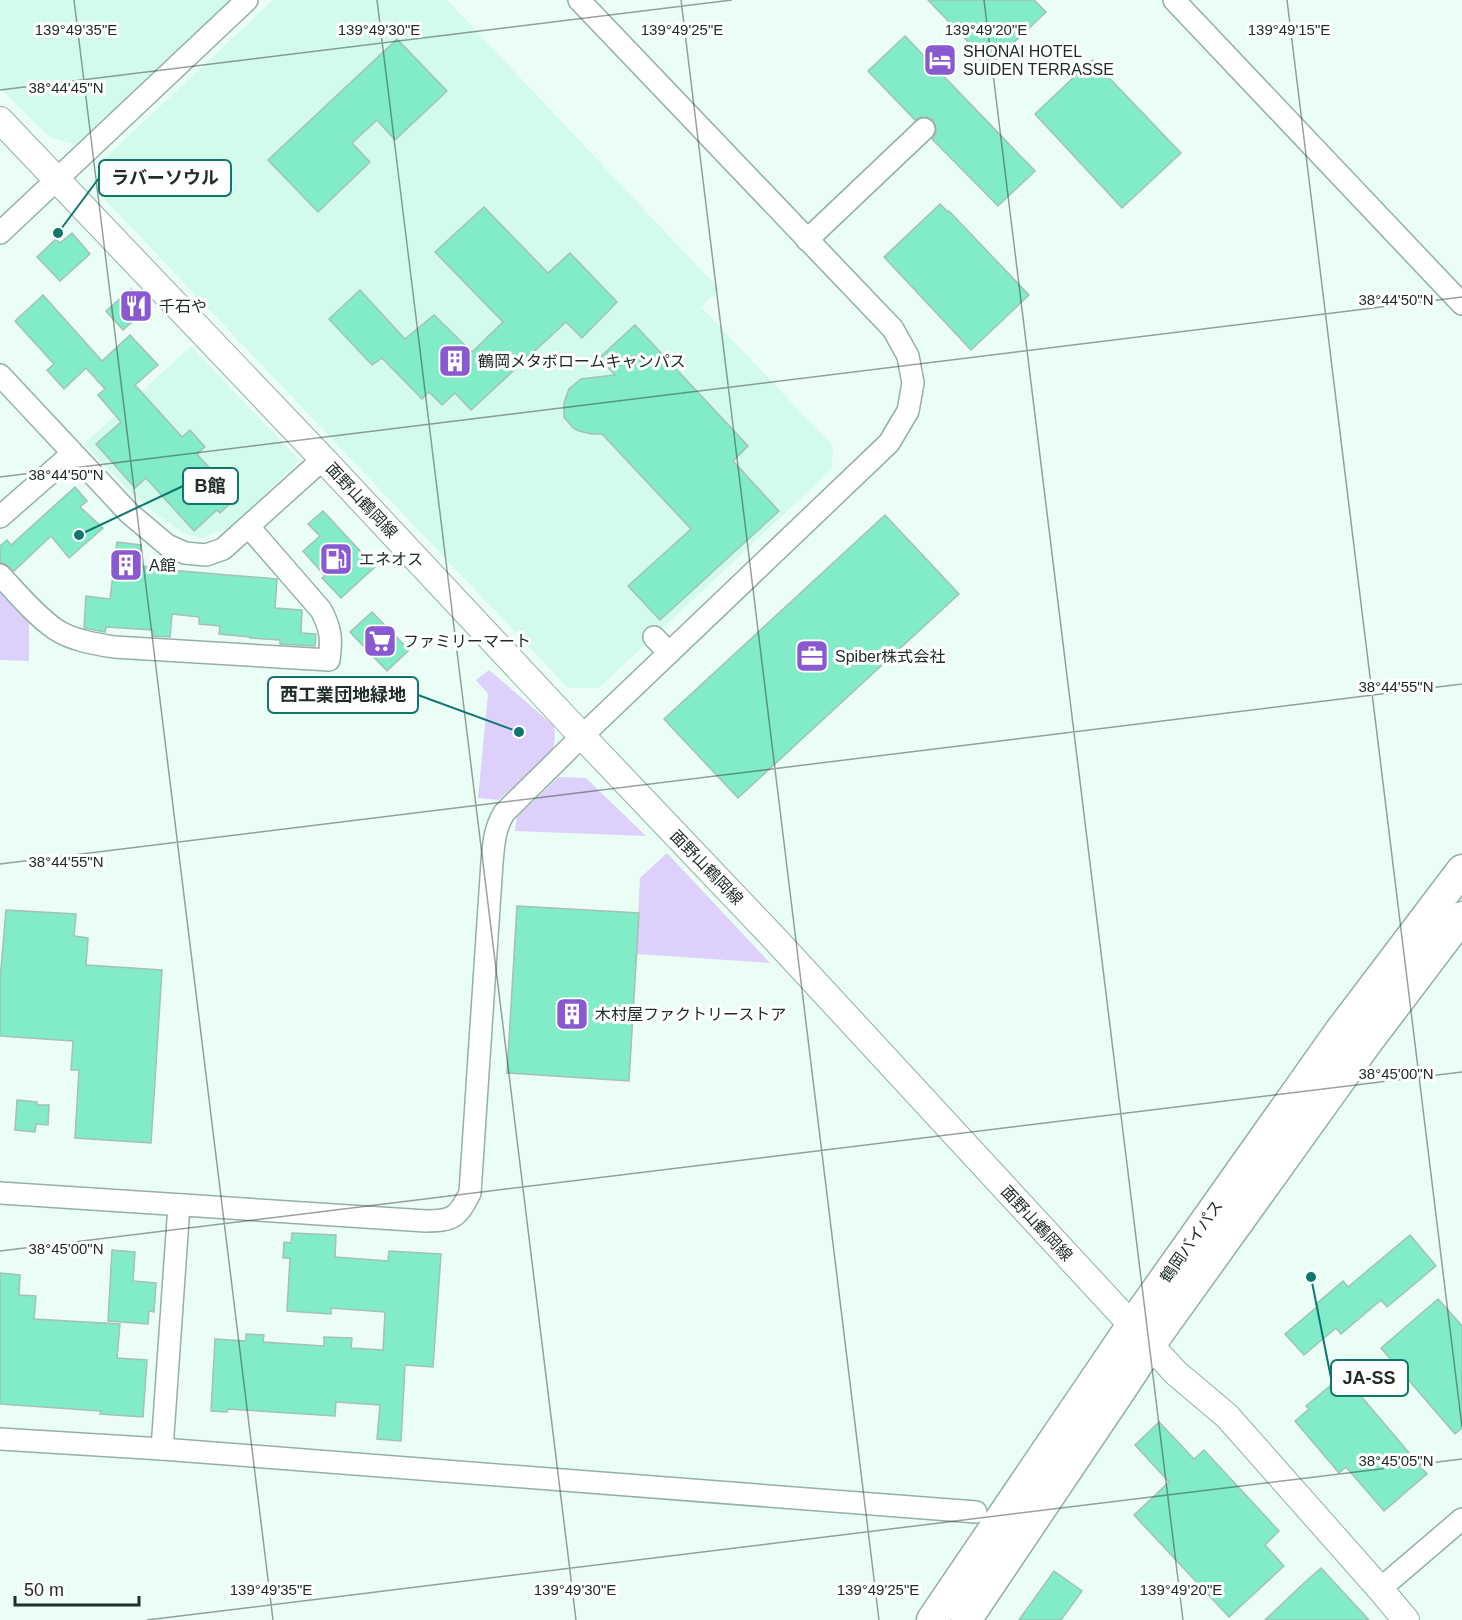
<svg xmlns="http://www.w3.org/2000/svg" width="1462" height="1620" font-family="Arial,'Noto Sans JP',sans-serif">
	<style>
		.built { fill: #d3fbeb }
		.green { fill: #ddd0fa }
		.building { fill: #82ecc8; stroke: #a3c1b5; stroke-width: 1.5 }
		.lines { fill: none; stroke-linecap: round; stroke-linejoin: round }
		.minor-casing { stroke: #92b0a4; stroke-width: 24 }
		.major-casing { stroke: #92b0a4; stroke-width: 28 }
		.highway-casing { stroke: #92b0a4; stroke-width: 33 }
		.minor { stroke: #fff; stroke-width: 21 }
		.major { stroke: #fff; stroke-width: 26 }
		.highway { stroke: #fff; stroke-width: 30 }
		.ticks { fill: none; stroke: #212d28; stroke-width: 1.5; stroke-opacity: 0.45 }
		.labels { text-anchor: middle; stroke-width: 6; stroke-linejoin: round; paint-order: stroke }
		.poi-label { font-size: 16px; fill: #212d28; stroke: #fff; text-anchor: start }
		.street-label { font-size: 16px; fill: #212d28; stroke: #fff }
		.ticks-label { font-size: 15px; text-anchor: middle; fill: #212d28; stroke: #fff; stroke-width: 6; stroke-linejoin: round; paint-order: stroke }
		.leader { fill: none; stroke: #0f766e; stroke-width: 2 }
		.callout-dot { fill: #0f766e; stroke: #fff; stroke-width: 2 }
		.callout { fill: #fff; stroke: #0f766e; stroke-width: 2 }
		.callout-label { font-size: 18px; text-anchor: middle; font-weight: bold; fill: #212d28 }
	</style>
	<rect width="100%" height="100%" fill="#ebfef6"/>
	<g class="built">
		<polygon points="0,0 231,0 77,145 50,137 0,88"/>
		<polygon points="273,0 447,0 719,289 701,307 833,446 832,469 599,688 568,688 94,188 101,162"/>
		<polygon points="191,346 299,460 240,520 227,529 202,538 184,534 136,498 84,444"/>
	</g>
	<g class="green">
		<polygon points="0,587 29,619 29,661 0,660"/>
		<polygon points="489,670 554,726 555,738 552,754 499,800 478,798 488,694 476,680"/>
		<polygon points="559,777 586,778 646,836 515,831 517,817"/>
		<polygon points="667,853 770,963 636,954 640,878"/>
	</g>
	<g class="building">
		<polygon points="928,0 1034,0 1046,12 988,67 978,57 979,56 971,47 972,46"/>
		<polygon points="905,36 1035,171 998,206 932,139 936,133 936,127 933,120 927,117 922,117 915,120 868,71"/>
		<polygon points="397,39 447,91 395,140 377,120 352,143 370,162 318,212 268,160"/>
		<polygon points="1092,60 1181,153 1122,208 1035,114"/>
		<polygon points="940,204 948,212 949,211 1029,295 971,350 884,257"/>
		<polygon points="484,207 548,273 570,253 617,302 582,338 566,322 471,410 455,393 442,405 429,392 422,399 382,358 372,365 329,319 360,290 405,339 434,315 472,352 503,322 435,252"/>
		<polygon points="72,233 90,254 60,281 37,257 56,239 60,243"/>
		<polygon points="131,289 148,308 123,330 106,311"/>
		<polygon points="43,295 102,361 130,335 158,365 135,385 182,437 190,430 205,447 197,454 236,498 220,513 217,510 194,531 146,478 135,488 96,444 121,422 98,395 105,389 86,368 64,389 47,370 54,364 15,321"/>
		<polygon points="635,325 748,446 733,461 779,511 660,620 628,586 691,529 602,434 592,434 579,431 573,428 564,417 564,403 569,389 581,379 615,375 599,358"/>
		<polygon points="75,487 87,501 80,507 103,528 69,558 51,536 14,571 4,563 0,563 0,546 7,540 11,545"/>
		<polygon points="323,511 375,567 341,598 322,578 325,576 303,551 320,536 308,524"/>
		<polygon points="885,515 959,594 738,798 664,719"/>
		<polygon points="117,542 141,545 138,566 170,568 170,570 216,574 277,579 275,608 302,610 301,633 316,634 315,646 280,644 280,640 250,638 250,637 219,634 220,626 199,624 199,617 172,614 170,637 153,636 153,630 106,627 105,632 84,628 86,596 110,599"/>
		<polygon points="372,612 409,650 387,671 350,632"/>
		<polygon points="517,906 639,913 629,1081 507,1073"/>
		<polygon points="6,910 76,914 74,936 88,938 86,965 162,970 151,1143 75,1138 79,1070 71,1070 73,1041 0,1036 0,980"/>
		<polygon points="17,1100 37,1102 37,1105 49,1105 48,1125 36,1124 35,1132 15,1130"/>
		<polygon points="292,1233 336,1235 335,1257 388,1261 389,1251 441,1254 433,1367 405,1365 401,1441 377,1439 380,1405 336,1402 335,1416 228,1409 227,1412 211,1411 215,1339 246,1341 246,1334 264,1335 263,1342 324,1346 324,1337 352,1338 351,1348 383,1350 385,1312 331,1308 331,1314 287,1311 290,1258 283,1258 284,1242 291,1243"/>
		<polygon points="1410,1235 1436,1266 1387,1307 1381,1300 1341,1334 1336,1328 1304,1355 1285,1334 1318,1306 1316,1304 1343,1281 1348,1287"/>
		<polygon points="112,1250 135,1252 133,1281 156,1283 154,1312 149,1311 148,1324 108,1321"/>
		<polygon points="0,1273 20,1275 19,1295 36,1296 34,1319 120,1324 117,1358 147,1360 143,1417 100,1414 101,1411 0,1404"/>
		<polygon points="1438,1299 1462,1326 1462,1428 1455,1434 1381,1348"/>
		<polygon points="1343,1375 1427,1474 1384,1511 1346,1467 1339,1473 1295,1421 1309,1409 1306,1406"/>
		<polygon points="1159,1422 1194,1459 1204,1450 1279,1531 1265,1545 1284,1566 1229,1617 1134,1515 1169,1482 1135,1445"/>
		<polygon points="1321,1568 1369,1620 1265,1620 1304,1583"/>
		<polygon points="1054,1571 1082,1591 1061,1620 1019,1620"/>
	</g>
	<g class="lines">
		<defs>
			<g id="minor">
				<polyline points="1174,0 1462,304"/>
				<polyline points="0,233 247,0"/>
				<polyline points="807,240 924,129"/>
				<polyline points="0,375 129,513 167,545 185,553 206,555 223,549 323,459"/>
				<polyline points="0,517 72,454"/>
				<path d="M0 575C17 593 34 614 55 629 71 640 95 644 114 647L329 660C332 639 331 629 321 610L249 527"/>
				<polyline points="654,637 669,653"/>
				<path d="M0 1193 426 1221C453 1221 458 1217 470 1193L492 862C494 843 494 830 504 813L582 736 889 443 908 411 913 383 908 356 893 329 579 0"/>
				<polyline points="0,1439 162,1449 976,1512"/>
				<polyline points="162,1449 179,1205"/>
				<polyline points="1380,1589 1462,1519"/>
			</g>
			<polyline id="major" points="0,120 323,459 582,736 775,939 1176,1373 1227,1416 1380,1589 1406,1620"/>
			<g id="highway">
				<polyline points="932,1620 1132,1325 1340,1031 1462,870"/>
				<polyline points="966,1620 1124,1385 1150,1345 1368,1041 1462,917"/>
			</g>
		</defs>
		<use href="#minor" class="minor-casing"/>
		<use href="#major" class="major-casing"/>
		<use href="#highway" class="highway-casing"/>
		<use href="#minor" class="minor"/>
		<use href="#major" class="major"/>
		<use href="#highway" class="highway"/>
	</g>
	<path class="ticks" d="M74 0 273 1620M377 0 576 1620M681 0 879 1620M984 0 1183 1620M1287 0 1462 1427M0 90 732 0M0 477 1462 297M0 864 1462 684M0 1251 1462 1072M147 1620 1462 1459"/>
	<defs>
		<symbol id="hotel-square" viewBox="-11 -11 22 22"><rect x="-9" y="-9" width="18" height="18" rx="4" fill="#8959d2" stroke="#fff"/><path d="M-6-4.5h1.5V1H6V5H4.5V3h-9V5H-6ZM-4 0a1.8 1.8 0 1 1 3.6 0ZM.5 0V-2.5h3Q6-2.5 6 0Z" fill="#fff"/></symbol>
		<symbol id="restaurant-square" viewBox="-11 -11 22 22"><rect x="-9" y="-9" width="18" height="18" rx="4" fill="#8959d2" stroke="#fff"/><path d="M-5-6h1v4h1v-4h1v4h1v-4h1v5L-1.5 .5V6h-2V.5L-5-1ZM5-6V6H3V1.5H1.5Q1.5-4 5-6Z" fill="#fff"/></symbol>
		<symbol id="building-square" viewBox="-11 -11 22 22"><rect x="-9" y="-9" width="18" height="18" rx="4" fill="#8959d2" stroke="#fff"/><path d="M-4-6H4V6H1V3H-1V6H-4ZM-2.5-4.3h1.7v1.8h-1.7ZM.8-4.3h1.7v1.8H.8ZM-2.5-1h1.7V.8h-1.7ZM.8-1h1.7V.8H.8Z" fill="#fff"/></symbol>
		<symbol id="fuel-square" viewBox="-11 -11 22 22"><rect x="-9" y="-9" width="18" height="18" rx="4" fill="#8959d2" stroke="#fff"/><path d="M-5.5-6h7V0h2V4h1.3V-2.5L3-4.5l.8-.8L6-3V5H2.5V1h-1V6h-7ZM-4.2-4.7v3.2H.2V-4.7Z" fill="#fff"/></symbol>
		<symbol id="supermarket-square" viewBox="-11 -11 22 22"><rect x="-9" y="-9" width="18" height="18" rx="4" fill="#8959d2" stroke="#fff"/><path d="M-6-5.5h2.5l.6 2H6L4.5 2H-2.5L-4.4-4H-6ZM-1.5 3.2a1.3 1.3 0 1 0 .1 0ZM3 3.2a1.3 1.3 0 1 0 .1 0Z" fill="#fff"/></symbol>
		<symbol id="office-square" viewBox="-11 -11 22 22"><rect x="-9" y="-9" width="18" height="18" rx="4" fill="#8959d2" stroke="#fff"/><path d="M-6-3h4V-5.5h4V-3h4V5H-6ZM-1-4.5V-3h2v-1.5ZM-6 0V1H6V0Z" fill="#fff"/></symbol>
	</defs>
	<g fill-rule="evenodd">
		<use href="#hotel-square" x="921" y="41" width="38" height="38"/>
		<use href="#restaurant-square" x="117" y="287" width="38" height="38"/>
		<use href="#building-square" x="436" y="342" width="38" height="38"/>
		<use href="#fuel-square" x="317" y="540" width="38" height="38"/>
		<use href="#building-square" x="107" y="546" width="38" height="38"/>
		<use href="#supermarket-square" x="361" y="622" width="38" height="38"/>
		<use href="#office-square" x="793" y="637" width="38" height="38"/>
		<use href="#building-square" x="553" y="995" width="38" height="38"/>
	</g>
	<g class="labels">
		<g class="poi-label">
			<text x="963" y="57">SHONAI HOTEL<tspan x="963" dy="18">SUIDEN TERRASSE</tspan></text>
			<text x="159" y="312">千石や</text>
			<text x="478" y="367">鶴岡メタボロームキャンパス</text>
			<text x="359" y="565">エネオス</text>
			<text x="149" y="571">A館</text>
			<text x="403" y="647">ファミリーマート</text>
			<text x="835" y="662">Spiber株式会社</text>
			<text x="595" y="1020">木村屋ファクトリーストア</text>
		</g>
		<g class="street-label">
			<text transform="translate(362 500) rotate(47)" y="6">面野山鶴岡線</text>
			<text transform="translate(707 867) rotate(46)" y="6">面野山鶴岡線</text>
			<text transform="translate(1037 1223) rotate(47)" y="6">面野山鶴岡線</text>
			<text transform="translate(1191 1241) rotate(-55)" y="6">鶴岡バイパス</text>
		</g>
	</g>
	<g class="ticks-label">
		<text x="76" y="35">139°49'35"E</text>
		<text x="379" y="35">139°49'30"E</text>
		<text x="682" y="35">139°49'25"E</text>
		<text x="986" y="35">139°49'20"E</text>
		<text x="1289" y="35">139°49'15"E</text>
		<text x="66" y="93">38°44'45"N</text>
		<text x="1396" y="305">38°44'50"N</text>
		<text x="66" y="480">38°44'50"N</text>
		<text x="1396" y="692">38°44'55"N</text>
		<text x="66" y="867">38°44'55"N</text>
		<text x="1396" y="1079">38°45'00"N</text>
		<text x="66" y="1254">38°45'00"N</text>
		<text x="1396" y="1466">38°45'05"N</text>
		<text x="271" y="1595">139°49'35"E</text>
		<text x="575" y="1595">139°49'30"E</text>
		<text x="878" y="1595">139°49'25"E</text>
		<text x="1181" y="1595">139°49'20"E</text>
	</g>
	<path class="leader" d="M58 233L99 178M79 535L183 486M519 732L418 695M1311 1277L1331 1378"/>
	<g class="callout-dot">
		<circle cx="58" cy="233" r="6"/>
		<circle cx="79" cy="535" r="6"/>
		<circle cx="519" cy="732" r="6"/>
		<circle cx="1311" cy="1277" r="6"/>
	</g>
	<g class="callout">
		<rect x="99" y="160" width="132" height="36" rx="6"/>
		<rect x="183" y="468" width="55" height="36" rx="6"/>
		<rect x="268" y="677" width="150" height="36" rx="6"/>
		<rect x="1331" y="1360" width="77" height="36" rx="6"/>
	</g>
	<g class="callout-label">
		<text x="165" y="184">ラバーソウル</text>
		<text x="210" y="492">B館</text>
		<text x="343" y="701">西工業団地緑地</text>
		<text x="1369" y="1384">JA-SS</text>
	</g>
	<path d="M15 1596v9h124v-9" fill="none" stroke="#212d28" stroke-width="3"/>
	<text x="24" y="1596" font-size="18" fill="#212d28" stroke="#ffffff" stroke-width="4.5" paint-order="stroke">50 m</text>
</svg>
